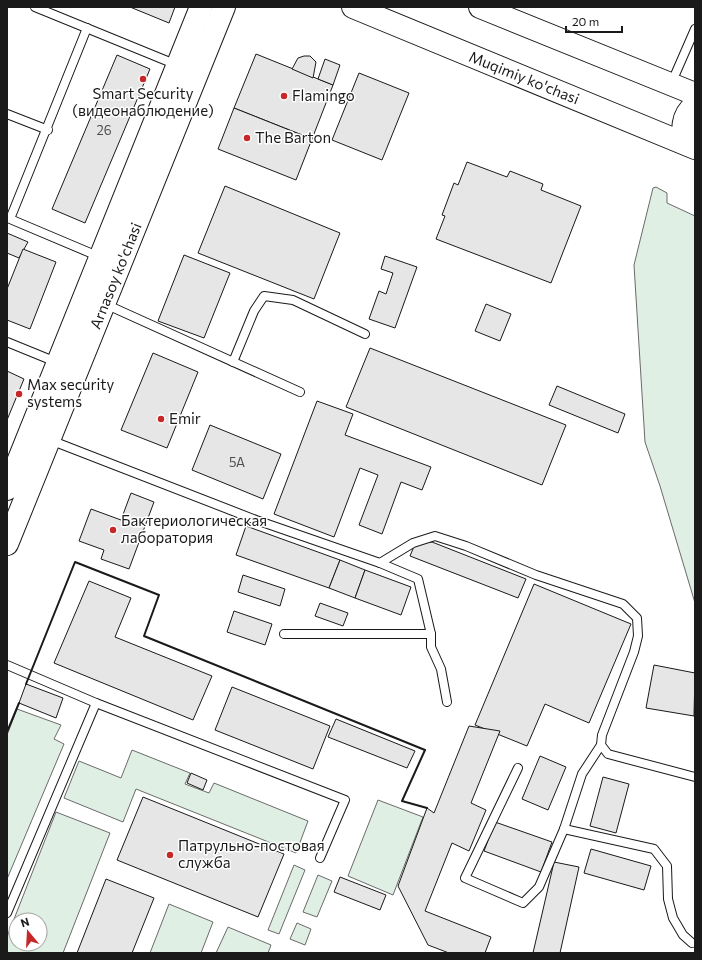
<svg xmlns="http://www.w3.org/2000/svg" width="702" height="960" font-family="Commissioner,sans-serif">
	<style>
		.green { fill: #e0efe3; stroke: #6a6a6a; fill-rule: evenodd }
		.building { fill: #e6e6e6; stroke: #1a1a1a }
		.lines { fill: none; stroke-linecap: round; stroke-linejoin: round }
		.service-casing { stroke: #1a1a1a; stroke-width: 10 }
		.secondary-casing { stroke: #1a1a1a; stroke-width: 24 }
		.primary-casing { stroke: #1a1a1a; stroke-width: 24 }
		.service { stroke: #fff; stroke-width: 8 }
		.secondary { stroke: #fff; stroke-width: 22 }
		.primary { stroke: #fff; stroke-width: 22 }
		.wall { stroke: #1a1a1a; stroke-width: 2 }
		.poi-dot { fill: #c62828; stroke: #fff; stroke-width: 1.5 }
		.labels { text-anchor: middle; stroke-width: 3; stroke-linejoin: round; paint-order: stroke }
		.number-label { font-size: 13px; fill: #4d4d4d }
		.street-label { font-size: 15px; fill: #1a1a1a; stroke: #fff }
		.poi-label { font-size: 15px; fill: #1a1a1a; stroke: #fff; text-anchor: start }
	</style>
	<rect width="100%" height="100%" fill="#fff"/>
	<g class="green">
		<polygon points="656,187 667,193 667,203 695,216 695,603 660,486 645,442 634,265 653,188"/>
		<polygon points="17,709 61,725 54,739 64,744 7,879 7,735"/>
		<polygon points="132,750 190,773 185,784 209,793 214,783 308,821 296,853 136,789 123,822 64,798 79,761 121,778"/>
		<polygon points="378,800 423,817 393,895 348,876"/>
		<path d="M56 812 110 833 63 953H7V937ZM16 920H40V944H16Z"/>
		<polygon points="294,865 305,870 279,934 268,930"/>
		<polygon points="318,875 332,881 317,917 303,912"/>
		<polygon points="169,904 213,922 201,953 150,953"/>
		<polygon points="297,923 311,929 305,945 290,939"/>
		<polygon points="228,927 271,945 268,953 216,953"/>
	</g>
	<g class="building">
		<polygon points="130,7 175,7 169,23"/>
		<polygon points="256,54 333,85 312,139 234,108"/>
		<polygon points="117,55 150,69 85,223 52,209"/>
		<polygon points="304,56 310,56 316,62 313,78 292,69 298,58"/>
		<polygon points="325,59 340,65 333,85 318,79"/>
		<polygon points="359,73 409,93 382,160 332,140"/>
		<polygon points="234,108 312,139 296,180 218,149"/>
		<polygon points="467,162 507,177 510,171 543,184 541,190 581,206 551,283 436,239 445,216 442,215 454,183 458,185"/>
		<polygon points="225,186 340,233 314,299 198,253"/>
		<polygon points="7,233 28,242 19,258 7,253"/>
		<polygon points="23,249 56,262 30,329 7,320 7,289"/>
		<polygon points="184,255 230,273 204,338 158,321"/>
		<polygon points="385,256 417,267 395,328 369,319 379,291 386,294 393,273 381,269"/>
		<polygon points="486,304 511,314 500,341 475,331"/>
		<polygon points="370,348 566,425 542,485 346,407"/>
		<polygon points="153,353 198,372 167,448 121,430"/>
		<polygon points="7,371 24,379 7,420"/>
		<polygon points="557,386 625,414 618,433 549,405"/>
		<polygon points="317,401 353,414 345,435 431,467 422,490 401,482 382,534 359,525 378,475 360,468 334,537 274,514"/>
		<polygon points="210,425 281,454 263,499 192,470"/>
		<polygon points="131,493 154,502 129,569 101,559 104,550 79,541 91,509 121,520"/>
		<polygon points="246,526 340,560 329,588 236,555"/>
		<polygon points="432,542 526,579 518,598 410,556 415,544"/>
		<polygon points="340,560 365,570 355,598 329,588"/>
		<polygon points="365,570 411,587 401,615 355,598"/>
		<polygon points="243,575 285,589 280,606 238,592"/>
		<polygon points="89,581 131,598 115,637 212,676 193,720 54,663"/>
		<polygon points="534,584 631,624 589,723 545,704 527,746 475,725"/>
		<polygon points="320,603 348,613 343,626 315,616"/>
		<polygon points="234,611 272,624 265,645 227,632"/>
		<polygon points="654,665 695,673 694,716 646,708"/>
		<polygon points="26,684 63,698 56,718 19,703"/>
		<polygon points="232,687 330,726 313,769 215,730"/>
		<polygon points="336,719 415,751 407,768 328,737"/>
		<polygon points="469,726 500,731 471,803 486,810 469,851 452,843 425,911 491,937 485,953 449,953 428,945 398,886 427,808 434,813"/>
		<polygon points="540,756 566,767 548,810 522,799"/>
		<polygon points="191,773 207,780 203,790 187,783"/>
		<polygon points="603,777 629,784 616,833 590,826"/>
		<polygon points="143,797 284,854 258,917 117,860"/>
		<polygon points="495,822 552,842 541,872 484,851"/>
		<polygon points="591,849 651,866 644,890 584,873"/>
		<polygon points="554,862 579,867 560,953 533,953"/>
		<polygon points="340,877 386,895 380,910 334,892"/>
		<polygon points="106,879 154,898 132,953 77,953"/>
	</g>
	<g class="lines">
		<defs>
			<g id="service">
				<polyline points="35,7 177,65"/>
				<polyline points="87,28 10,219 100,257"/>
				<polyline points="671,84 695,29"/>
				<polyline points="7,114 48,130"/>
				<polyline points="105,304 300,392"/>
				<polyline points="7,342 56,362"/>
				<polyline points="233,362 254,311 264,296 293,300 365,334"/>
				<polyline points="50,440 256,520 380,563 413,543 435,536 466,546 536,575 623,604 637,618 638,636 634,652 602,735 601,745 608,754 695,777"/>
				<polyline points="284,634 431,634 418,579 380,563"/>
				<polyline points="431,634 431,647 441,669 447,702"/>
				<polyline points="7,665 96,703 345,800 320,858"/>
				<polyline points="518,768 465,878 523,903 539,887 564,829 582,774 601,745"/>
				<polyline points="564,829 654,849 667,866 668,899 673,918 683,935 692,943"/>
				<polyline points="7,913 96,703"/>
			</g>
			<g id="secondary">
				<polyline points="7,489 201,7"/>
				<polyline points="7,544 224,7"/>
			</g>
			<g id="primary">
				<polyline points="353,7 695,148"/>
				<polyline points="480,7 695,94"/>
				<path d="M689 145C680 131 682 115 695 105"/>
			</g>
		</defs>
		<use href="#service" class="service-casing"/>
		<use href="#secondary" class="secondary-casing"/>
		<use href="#primary" class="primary-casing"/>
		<use href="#service" class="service"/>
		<use href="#secondary" class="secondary"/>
		<use href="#primary" class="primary"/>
		<g class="wall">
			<polyline points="26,684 75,562 159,595 144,636 425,750 402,801 427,808"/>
			<polyline points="7,732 19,703"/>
		</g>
	</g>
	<g class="poi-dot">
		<circle cx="143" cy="79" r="4"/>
		<circle cx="284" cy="96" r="4"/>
		<circle cx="247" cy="138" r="4"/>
		<circle cx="19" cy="394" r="4"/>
		<circle cx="161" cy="419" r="4"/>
		<circle cx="113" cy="530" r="4"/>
		<circle cx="170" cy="855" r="4"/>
	</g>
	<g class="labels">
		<g class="number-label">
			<text x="104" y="135">26</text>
			<text x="237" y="467">5А</text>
		</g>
		<g class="street-label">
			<text transform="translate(524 78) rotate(22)" y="5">Muqimiy ko'chasi</text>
			<text transform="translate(116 276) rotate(-68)" y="5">Arnasoy ko'chasi</text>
		</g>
		<g class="poi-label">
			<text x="143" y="99" text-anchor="middle">Smart Security<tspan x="143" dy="17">(видеонаблюдение)</tspan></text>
			<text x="292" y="101">Flamingo</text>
			<text x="255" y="143">The Barton</text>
			<text x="27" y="390">Max security<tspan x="27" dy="17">systems</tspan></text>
			<text x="169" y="424">Emir</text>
			<text x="121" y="526">Бактериологическая<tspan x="121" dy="17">лаборатория</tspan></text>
			<text x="178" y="851">Патрульно-постовая<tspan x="178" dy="17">служба</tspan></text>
		</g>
	</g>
	<rect width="702" height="960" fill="none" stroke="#1a1a1a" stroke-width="16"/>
	<g transform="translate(28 932) rotate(342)"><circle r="19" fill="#ffffff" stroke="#a3a3a3"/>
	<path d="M0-3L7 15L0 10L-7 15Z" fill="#c62828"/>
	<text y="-6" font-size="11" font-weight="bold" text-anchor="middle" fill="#1a1a1a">N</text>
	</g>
	<path d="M566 26v6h56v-6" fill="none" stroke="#1a1a1a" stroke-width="2"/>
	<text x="572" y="26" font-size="12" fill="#1a1a1a" stroke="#ffffff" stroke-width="3" paint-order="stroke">20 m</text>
</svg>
